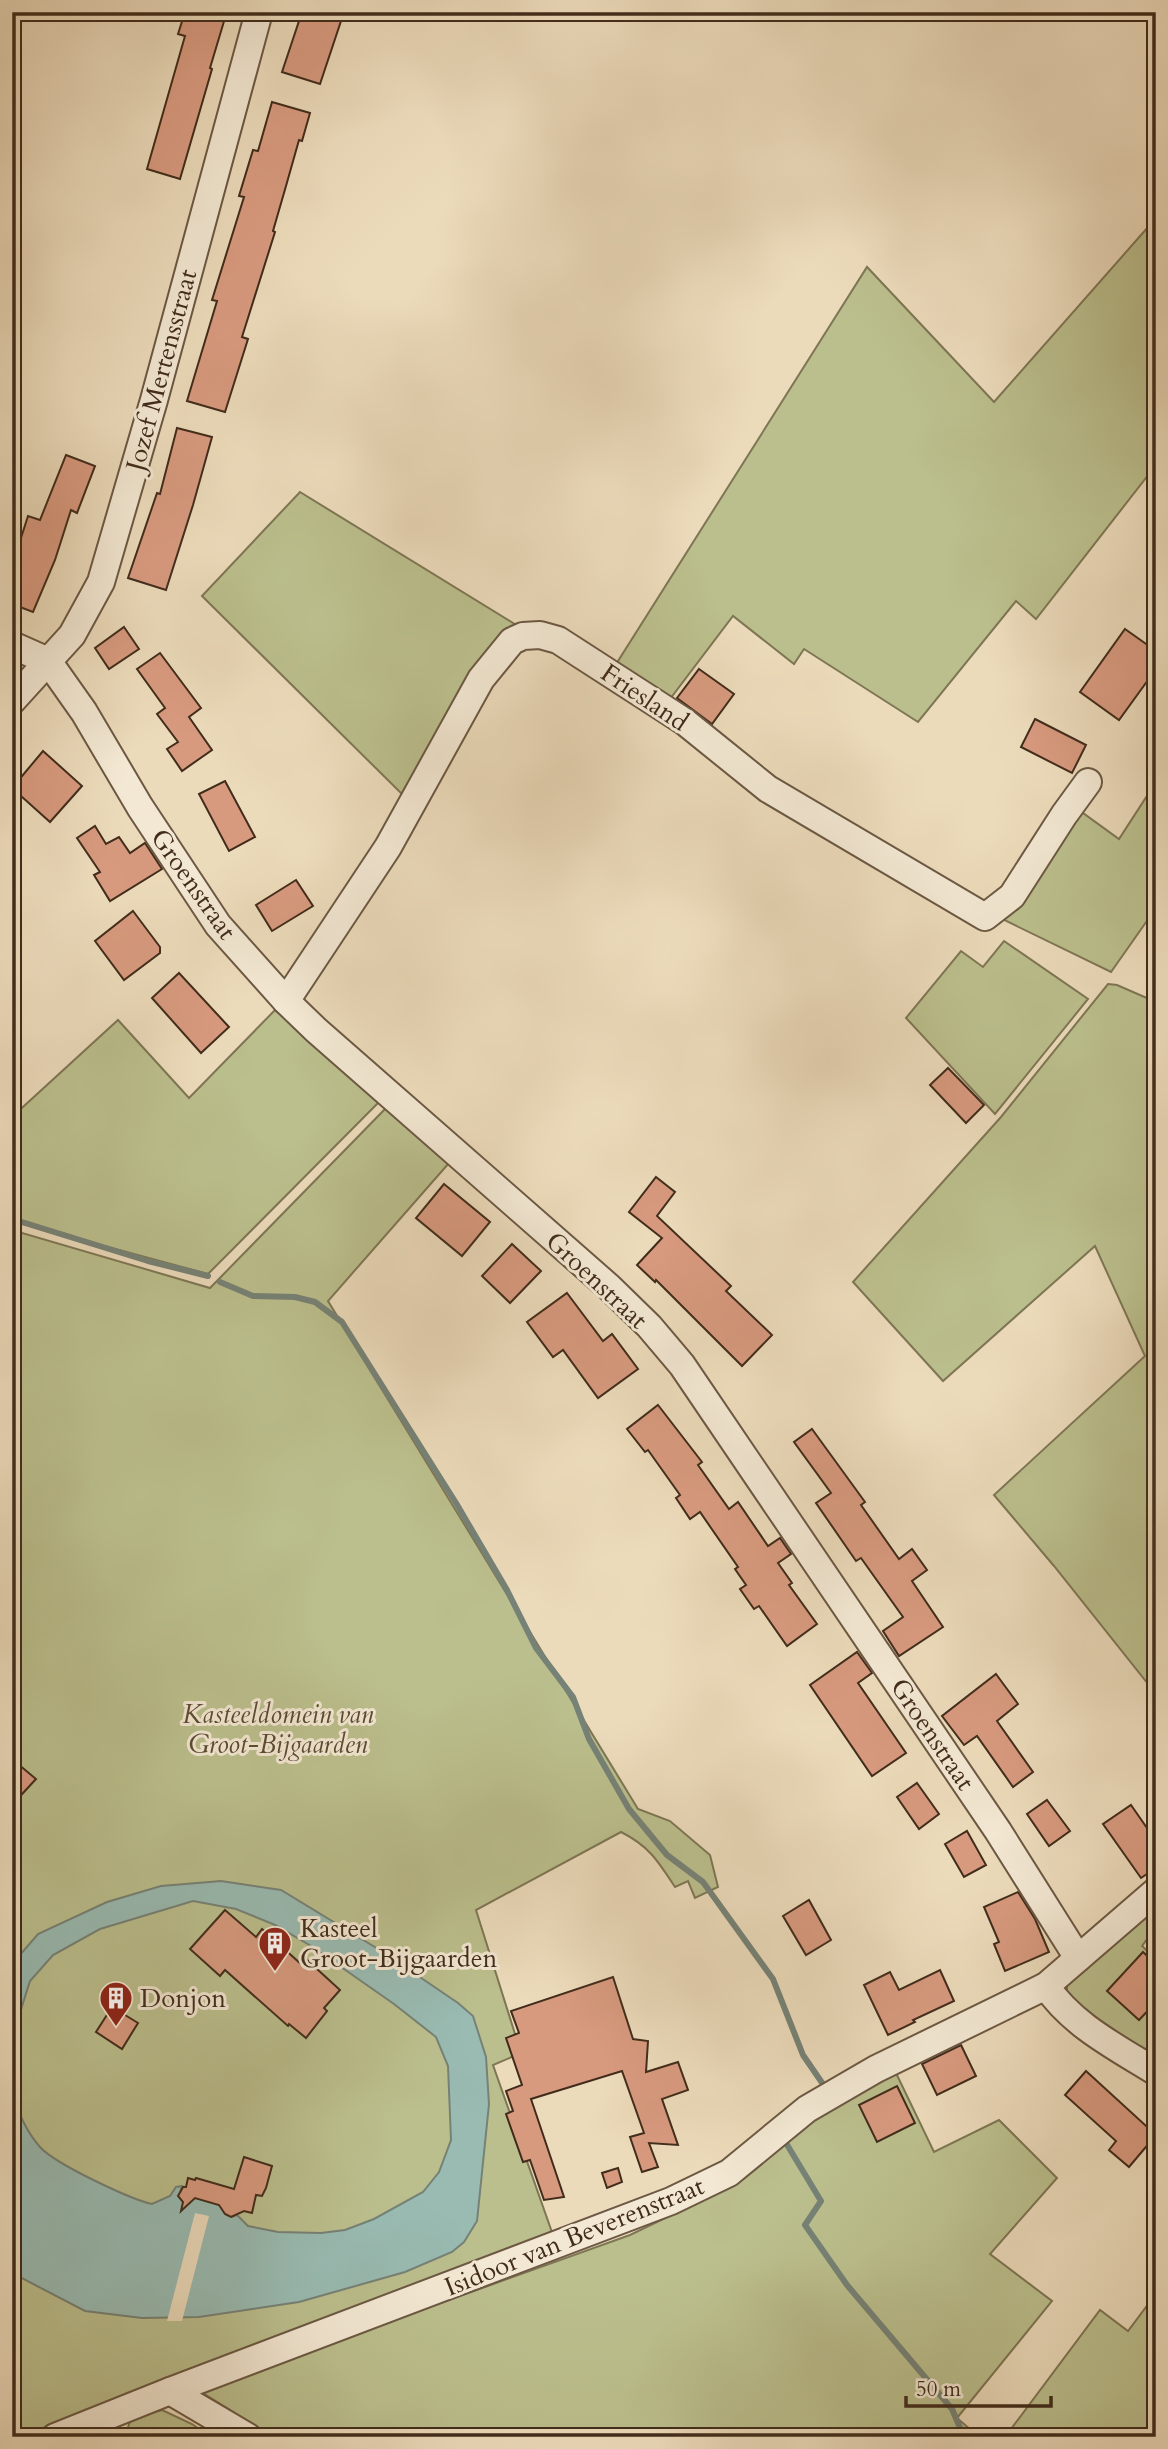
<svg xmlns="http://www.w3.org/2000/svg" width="1168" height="2449" font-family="Cardo,serif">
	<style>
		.green { fill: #bbbf8d; stroke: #7e7654; stroke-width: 2 }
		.water { fill: #99bbb2; stroke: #768276; stroke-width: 2 }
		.pier { fill: #ecdbbb }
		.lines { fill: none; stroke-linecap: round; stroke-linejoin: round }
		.stream { stroke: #768276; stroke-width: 6 }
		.building { fill: #d89a7f; stroke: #412c1b; stroke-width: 2 }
		.minor-casing { stroke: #6c5843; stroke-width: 30 }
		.minor { stroke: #f3e8d3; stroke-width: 26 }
		.labels { text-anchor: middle; stroke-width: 6; stroke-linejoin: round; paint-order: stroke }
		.street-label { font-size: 26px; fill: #412c1b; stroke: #f3e8d3 }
		.park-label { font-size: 26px; font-style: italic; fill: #594932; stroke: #f3e8d3 }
		.poi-label { font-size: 26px; fill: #412c1b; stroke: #f3e8d3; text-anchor: start }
	</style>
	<rect width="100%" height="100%" fill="#ecdbbb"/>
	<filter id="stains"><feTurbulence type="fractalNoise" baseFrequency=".00286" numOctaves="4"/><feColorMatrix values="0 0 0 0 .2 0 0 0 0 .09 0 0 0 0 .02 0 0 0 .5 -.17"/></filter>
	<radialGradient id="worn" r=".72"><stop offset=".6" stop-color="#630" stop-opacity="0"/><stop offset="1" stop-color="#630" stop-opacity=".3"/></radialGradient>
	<g class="green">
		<polygon points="1156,218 1156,465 1036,619 1016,601 918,722 804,649 794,664 733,616 667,703 613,669 867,267 994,402"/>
		<polygon points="300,492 526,631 409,801 202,596"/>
		<polygon points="1156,782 1156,908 1111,972 996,916 1076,808 1119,839"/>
		<polygon points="1004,941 1088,999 995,1114 906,1018 961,951 983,967"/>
		<polygon points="1108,984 1117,985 1156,1002 1156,1694 1054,1566 994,1495 1145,1356 1095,1246 943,1381 853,1282 1001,1117"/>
		<polygon points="277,1008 380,1101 208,1274 12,1221 12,1117 118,1020 189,1098"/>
		<path d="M388 1106 449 1163 328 1301 638 1809 670 1821 710 1855 718 1887 695 1898 688 1881 675 1887C658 1861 649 1846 621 1832L476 1910 521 2053 493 2065 554 2238 19 2437H12V1230L210 1288Z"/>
		<path d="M1150 1906C1162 1921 1152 1933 1142 1946L1156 1959V2065L1092 2025 1067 1992V1985Z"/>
		<polygon points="895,2071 934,2152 999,2120 1057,2178 990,2254 1052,2301 957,2418 979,2437 273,2437 198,2390 630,2235 726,2189 799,2130 812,2116"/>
		<polygon points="1155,2295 1156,2437 1005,2437 1100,2310 1128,2331"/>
		<polygon points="162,2410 192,2424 211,2437 125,2437 131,2418"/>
	</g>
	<path class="water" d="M221 1881 281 1890 383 1952 458 2003 473 2016 486 2057 489 2104 477 2221 464 2242 452 2252 405 2272 299 2302 199 2317 142 2318 85 2311 12 2273V2095C20 2115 26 2131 40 2147 55 2164 130 2199 152 2204L170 2196 176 2187 182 2186 179 2197 184 2202 194 2197 224 2206 227 2215 232 2217 237 2215 248 2226 278 2232 321 2233 345 2230 374 2219 423 2192 439 2172 451 2140 448 2066 436 2037 394 2004 311 1946 275 1925 236 1909 193 1901 100 1929 53 1955 30 1981 12 2038V1964L38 1934 107 1902 161 1886Z"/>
	<polygon class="pier" points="195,2213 209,2216 182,2321 167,2321"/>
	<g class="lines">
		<g class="stream">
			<polyline points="12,1219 148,1261 208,1276"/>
			<polyline points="220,1282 253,1296 295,1297 315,1302 342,1322 456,1503 507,1590 536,1648 573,1697 589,1739 629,1809 667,1855 703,1882 773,1979 803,2055 827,2090"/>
			<polyline points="783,2138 821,2201 805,2225 847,2285 952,2409 964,2437"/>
		</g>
	</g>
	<g class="building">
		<polygon points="185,12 206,12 225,18 210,68 212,69 180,179 147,169 185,36 178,34"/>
		<polygon points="302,12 344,12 320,84 282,72"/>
		<polygon points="272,102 310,113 302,141 299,140 286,186 273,231 275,232 242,337 248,339 225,412 187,401 217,301 212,300 244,197 239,196 253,150 258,151"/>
		<polygon points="177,428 212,437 193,505 166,590 128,578 157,493 160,494"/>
		<polygon points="66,455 95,466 77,513 71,510 55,560 33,612 12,604 12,566 28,516 40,520"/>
		<polygon points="124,627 139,649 109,669 95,648"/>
		<polygon points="1125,629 1156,651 1156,669 1119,720 1080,692"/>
		<polygon points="160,653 201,708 189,717 212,750 182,771 167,749 178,742 157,714 165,708 137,669"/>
		<polygon points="699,669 734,694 712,724 677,698"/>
		<polygon points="1035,719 1086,745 1072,773 1021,747"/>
		<polygon points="43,751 82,786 50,822 12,788"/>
		<polygon points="225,781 255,837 229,851 199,794"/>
		<polygon points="95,826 106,844 119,837 130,853 145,843 162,869 110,901 94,875 100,872 77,838"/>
		<polygon points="296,880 313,906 272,931 256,905"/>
		<polygon points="133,911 160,947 160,953 124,980 95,941"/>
		<polygon points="179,973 229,1027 201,1053 152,998"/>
		<polygon points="948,1068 984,1105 966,1123 930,1085"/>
		<polygon points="656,1177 675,1192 657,1216 731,1286 726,1291 772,1335 742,1366 656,1280 655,1282 637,1265 662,1238 629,1212"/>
		<polygon points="444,1184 490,1222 462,1256 416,1218"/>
		<polygon points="512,1244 541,1271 510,1303 482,1276"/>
		<polygon points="567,1293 603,1341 612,1334 638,1369 598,1398 563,1350 553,1357 527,1322"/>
		<polygon points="658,1405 702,1462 698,1465 729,1509 738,1502 768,1546 780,1538 791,1554 778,1563 792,1583 789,1585 817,1624 787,1646 759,1606 754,1609 740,1589 746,1585 735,1569 738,1567 700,1512 690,1519 676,1498 680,1495 648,1450 645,1452 627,1429"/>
		<polygon points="812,1429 865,1502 861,1505 899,1559 912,1549 927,1570 912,1581 943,1627 899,1656 883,1631 903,1617 861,1558 856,1561 816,1503 831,1493 794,1442"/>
		<polygon points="857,1652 872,1673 858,1683 906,1753 872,1776 810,1685"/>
		<polygon points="996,1674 1018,1704 997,1721 1033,1772 1013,1787 977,1736 964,1745 942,1716"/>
		<polygon points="12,1759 36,1779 12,1805"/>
		<polygon points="917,1783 939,1814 919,1829 897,1797"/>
		<polygon points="1047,1800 1070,1831 1049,1846 1027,1814"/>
		<polygon points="1131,1805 1156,1841 1156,1868 1141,1878 1103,1824"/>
		<polygon points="967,1831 986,1865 964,1877 945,1844"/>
		<polygon points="1018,1892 1035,1919 1049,1952 1005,1971 994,1944 999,1942 984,1907"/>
		<polygon points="809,1900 831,1940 806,1955 783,1916"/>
		<polygon points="225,1910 256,1937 262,1929 301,1964 306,1959 340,1990 324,2008 327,2011 306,2038 289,2024 288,2026 225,1970 220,1976 190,1949"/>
		<polygon points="1143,1952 1156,1964 1156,2002 1139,2020 1107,1991"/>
		<polygon points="940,1970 954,2001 913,2020 915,2022 888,2035 864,1985 890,1972 899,1990"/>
		<polygon points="613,1977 633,2039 648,2041 646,2072 678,2062 688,2090 662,2099 678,2145 649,2143 658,2167 642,2172 630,2137 644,2133 622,2071 531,2099 564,2197 544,2200 530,2160 523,2162 506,2114 513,2111 506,2091 522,2085 506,2038 519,2033 511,2011"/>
		<polygon points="112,2007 138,2023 122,2049 96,2032"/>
		<polygon points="961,2045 976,2076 937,2095 922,2064"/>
		<polygon points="1086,2071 1156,2135 1129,2167 1109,2150 1116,2141 1065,2095"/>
		<polygon points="897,2086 915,2123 877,2142 859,2105"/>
		<polygon points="244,2157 272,2166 266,2188 262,2196 256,2195 252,2213 244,2211 231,2217 225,2214 219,2205 195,2198 181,2211 183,2202 178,2196 183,2187 186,2187 188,2178 195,2180 196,2178 234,2189"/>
		<polygon points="618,2168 622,2182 607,2188 602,2173"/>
	</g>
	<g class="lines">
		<defs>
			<g id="minor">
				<polyline points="12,645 48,661 84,712 140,807 218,925 286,1001 316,1030 609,1287 649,1326 682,1365 998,1831 1078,1958"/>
				<polyline points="12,701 72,635 101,582 154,400 259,12"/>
				<polyline points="286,1001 388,847 481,679 512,641 523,636 540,635 558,640 685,722 768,789 985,917 1012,896 1064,815 1088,782"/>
				<path d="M1046 1986C1072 2025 1116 2047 1156 2072"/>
				<polyline points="170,2391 248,2437"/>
				<polyline points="55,2437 170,2391 671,2201 729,2173 807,2109 876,2069 1046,1986 1156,1891"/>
			</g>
		</defs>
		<use href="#minor" class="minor-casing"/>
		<use href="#minor" class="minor"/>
	</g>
	<defs>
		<symbol id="building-pin" viewBox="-11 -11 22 30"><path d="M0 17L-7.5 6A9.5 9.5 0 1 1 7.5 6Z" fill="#8f2418" stroke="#f3e8d3"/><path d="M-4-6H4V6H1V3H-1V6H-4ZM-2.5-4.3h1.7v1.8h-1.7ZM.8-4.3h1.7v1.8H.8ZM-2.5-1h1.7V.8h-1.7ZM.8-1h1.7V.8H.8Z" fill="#fff"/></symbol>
	</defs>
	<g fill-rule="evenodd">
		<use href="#building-pin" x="256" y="1924" width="38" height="52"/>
		<use href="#building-pin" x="97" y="1979" width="38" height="52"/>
	</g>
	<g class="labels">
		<g class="street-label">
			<text transform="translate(161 370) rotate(-75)" y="9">Jozef Mertensstraat</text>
			<text transform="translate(645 697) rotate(34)" y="9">Friesland</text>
			<text transform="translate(194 884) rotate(55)" y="9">Groenstraat</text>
			<text transform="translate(597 1280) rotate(43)" y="9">Groenstraat</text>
			<text transform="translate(933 1734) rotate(56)" y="9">Groenstraat</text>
			<text transform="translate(574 2236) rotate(-22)" y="9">Isidoor van Beverenstraat</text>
		</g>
		<g class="park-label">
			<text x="278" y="1723">Kasteeldomein van<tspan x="278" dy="30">Groot-Bijgaarden</tspan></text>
		</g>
		<g class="poi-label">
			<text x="300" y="1937">Kasteel<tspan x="300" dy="30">Groot-Bijgaarden</tspan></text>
			<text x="140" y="2007">Donjon</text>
		</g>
	</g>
	<rect width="1168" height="2449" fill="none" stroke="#ecdbbb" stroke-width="42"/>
	<rect x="14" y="14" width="1140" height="2421" fill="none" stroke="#412c1b" stroke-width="3.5"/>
	<rect x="21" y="21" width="1126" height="2407" fill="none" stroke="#412c1b" stroke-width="2"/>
	<path d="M906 2396v10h145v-10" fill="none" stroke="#412c1b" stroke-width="3.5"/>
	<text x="916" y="2396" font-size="21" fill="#412c1b" stroke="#f3e8d3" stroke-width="5" paint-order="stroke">50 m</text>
	<rect width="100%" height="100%" filter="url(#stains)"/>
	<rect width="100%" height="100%" fill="url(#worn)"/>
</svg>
